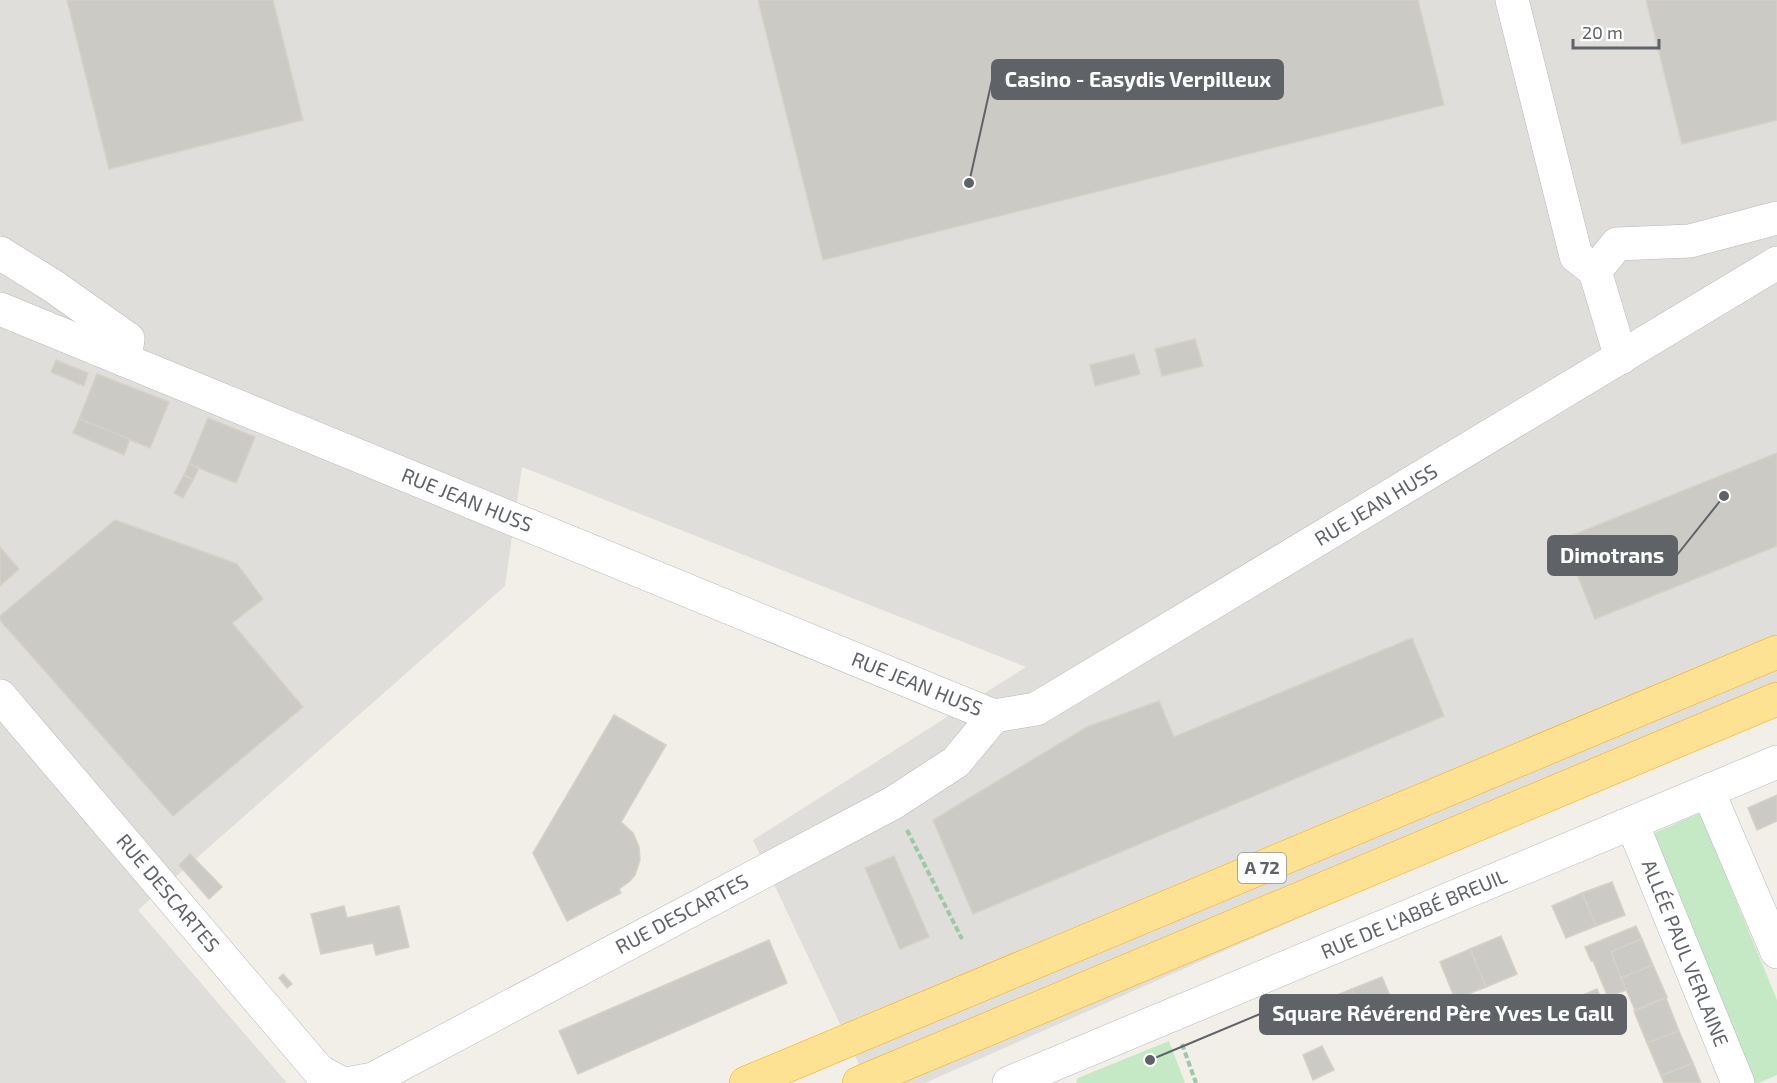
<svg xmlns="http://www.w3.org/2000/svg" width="1777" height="1083" font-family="'Exo 2',sans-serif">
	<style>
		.industrial { fill: #e0deda }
		.green { fill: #c5e8c5 }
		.building { fill: #cccac5; stroke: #d6d1c6; stroke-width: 1.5 }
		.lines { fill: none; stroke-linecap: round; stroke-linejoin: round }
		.minor-casing { stroke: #b5b8bc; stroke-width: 34 }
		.highway-casing { stroke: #f9ab00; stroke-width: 34 }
		.path { stroke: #9cc7a9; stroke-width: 4; stroke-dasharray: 6 3; stroke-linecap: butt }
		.minor { stroke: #fff; stroke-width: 33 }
		.highway { stroke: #fde293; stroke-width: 33 }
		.labels { text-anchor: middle; stroke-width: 4.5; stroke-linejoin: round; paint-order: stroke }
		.shield { fill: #fff; stroke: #8f9295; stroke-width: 1.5 }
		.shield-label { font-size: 18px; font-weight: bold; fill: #5f6368 }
		.street-label { font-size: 20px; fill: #5f6368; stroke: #fff }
		.leader { fill: none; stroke: #5f6368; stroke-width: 2 }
		.callout-dot { fill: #5f6368; stroke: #fff; stroke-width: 2 }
		.callout { fill: #5f6368; stroke: #5f6368; stroke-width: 2 }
		.callout-label { font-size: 21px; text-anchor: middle; font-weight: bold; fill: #fff }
	</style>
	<rect width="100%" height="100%" fill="#f1efe8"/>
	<polygon class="industrial" points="0,0 1777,0 1777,707 925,1083 868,1083 753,840 1026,667 522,467 505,586 138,910 287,1083 0,1083"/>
	<g class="green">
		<polygon points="1700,813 1777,1000 1777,1075 1758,1083 1755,1083 1652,834"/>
		<polygon points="1169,1041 1185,1083 1076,1083 1078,1078"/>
	</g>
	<g class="building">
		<polygon points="67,0 273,0 303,120 109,169"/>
		<polygon points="758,0 1418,0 1444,105 823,260"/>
		<polygon points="1646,0 1777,0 1777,120 1682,144"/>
		<polygon points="1195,339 1203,366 1162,376 1155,349"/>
		<polygon points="1134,354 1140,374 1095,386 1090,365"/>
		<polygon points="56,360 88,373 84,386 51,372"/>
		<polygon points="97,374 169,402 150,448 79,419"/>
		<polygon points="208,418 255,437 236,483 189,464"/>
		<polygon points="79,419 130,439 124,455 73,433"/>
		<polygon points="1777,453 1777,546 1595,619 1563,539"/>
		<polygon points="189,464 199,468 193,480 184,475"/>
		<polygon points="184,475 193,480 183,498 174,493"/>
		<polygon points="115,520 237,564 263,599 232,623 303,707 173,816 0,620 0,616"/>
		<polygon points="0,547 19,569 0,586"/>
		<polygon points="1412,638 1444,716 973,914 933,820 1087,727 1159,701 1174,737"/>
		<polygon points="614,715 666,745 621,822 633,833 639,847 640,860 635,875 630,881 619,889 621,893 567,921 533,853"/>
		<polygon points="1777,795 1777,821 1757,830 1748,808"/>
		<polygon points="190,854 222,887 209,899 179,865"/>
		<polygon points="894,856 929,937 900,949 865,868"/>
		<polygon points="1612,882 1625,915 1596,926 1582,893"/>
		<polygon points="1582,893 1596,926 1566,938 1552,906"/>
		<polygon points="344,906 347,918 399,906 409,947 376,955 373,943 321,954 311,914"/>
		<polygon points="1636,926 1642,939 1611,952 1626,990 1608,997 1593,961 1591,961 1585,947"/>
		<polygon points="1501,936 1517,974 1486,987 1470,949"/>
		<polygon points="1642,939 1653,965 1621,978 1611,952"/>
		<polygon points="769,940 787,983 578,1074 559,1031"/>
		<polygon points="1470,949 1486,987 1455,999 1440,962"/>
		<polygon points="1653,965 1667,997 1635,1010 1621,978"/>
		<polygon points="283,974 292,984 287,988 279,978"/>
		<polygon points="1382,977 1396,1010 1366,1022 1352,989"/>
		<polygon points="1352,989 1366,1022 1337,1034 1322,1001"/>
		<polygon points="1597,989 1607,1012 1566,1029 1557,1006"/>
		<polygon points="1666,998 1679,1031 1647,1043 1634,1011"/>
		<polygon points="1679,1031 1693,1063 1661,1076 1647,1043"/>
		<polygon points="1322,1046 1334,1070 1313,1080 1303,1055"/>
		<polygon points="1693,1063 1701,1083 1664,1083 1661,1076"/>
	</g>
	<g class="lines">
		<defs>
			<g id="minor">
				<polyline points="1512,0 1576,256 1595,271"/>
				<polyline points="0,253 53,286 128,339 125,360"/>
				<polyline points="0,309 994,716 1036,709 1777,263"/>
				<polyline points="1621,358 1595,271 1617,244 1690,241 1777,218"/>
				<polyline points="0,696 319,1071 341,1083"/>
				<polyline points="1708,791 1777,952"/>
				<polyline points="1632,823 1738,1083"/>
				<polyline points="351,1083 373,1079 893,803 956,762 994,716"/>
				<polyline points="1009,1083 1777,762"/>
			</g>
			<g id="highway">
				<polyline points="746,1083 1777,652"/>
				<polyline points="859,1083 1777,699"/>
			</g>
		</defs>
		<use href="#minor" class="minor-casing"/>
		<use href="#highway" class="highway-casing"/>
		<g class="path">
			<polyline points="907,830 962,939"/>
			<polyline points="1182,1044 1196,1083"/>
		</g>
		<use href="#minor" class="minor"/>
		<use href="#highway" class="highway"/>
	</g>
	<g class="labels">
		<rect class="shield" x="1238" y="853" width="48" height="30" rx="4.5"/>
		<g class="shield-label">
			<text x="1262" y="874">A 72</text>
		</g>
		<g class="street-label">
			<text transform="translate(467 500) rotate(22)" y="7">RUE JEAN HUSS</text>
			<text transform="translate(1376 505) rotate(-31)" y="7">RUE JEAN HUSS</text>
			<text transform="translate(917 684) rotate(22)" y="7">RUE JEAN HUSS</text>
			<text transform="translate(168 893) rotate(50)" y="7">RUE DESCARTES</text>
			<text transform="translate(682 914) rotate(-28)" y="7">RUE DESCARTES</text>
			<text transform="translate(1414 914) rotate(-23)" y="7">RUE DE L'ABBÉ BREUIL</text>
			<text transform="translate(1685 953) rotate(68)" y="7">ALLÉE PAUL VERLAINE</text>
		</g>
	</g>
	<path class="leader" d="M969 183L992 80M1724 496L1677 555M1150 1060L1260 1014"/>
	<g class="callout-dot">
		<circle cx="969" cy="183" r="6"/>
		<circle cx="1724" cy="496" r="6"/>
		<circle cx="1150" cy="1060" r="6"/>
	</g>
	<g class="callout">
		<rect x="992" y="60" width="291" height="39" rx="6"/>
		<rect x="1548" y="536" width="129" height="39" rx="6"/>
		<rect x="1260" y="995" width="366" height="39" rx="6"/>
	</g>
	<g class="callout-label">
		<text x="1138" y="87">Casino - Easydis Verpilleux</text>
		<text x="1612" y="563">Dimotrans</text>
		<text x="1443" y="1021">Square Révérend Père Yves Le Gall</text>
	</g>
	<path d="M1573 39v9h86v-9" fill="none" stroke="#5f6368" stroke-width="3"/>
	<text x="1582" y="39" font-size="18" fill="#5f6368" stroke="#ffffff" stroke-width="4.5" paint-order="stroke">20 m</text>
</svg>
